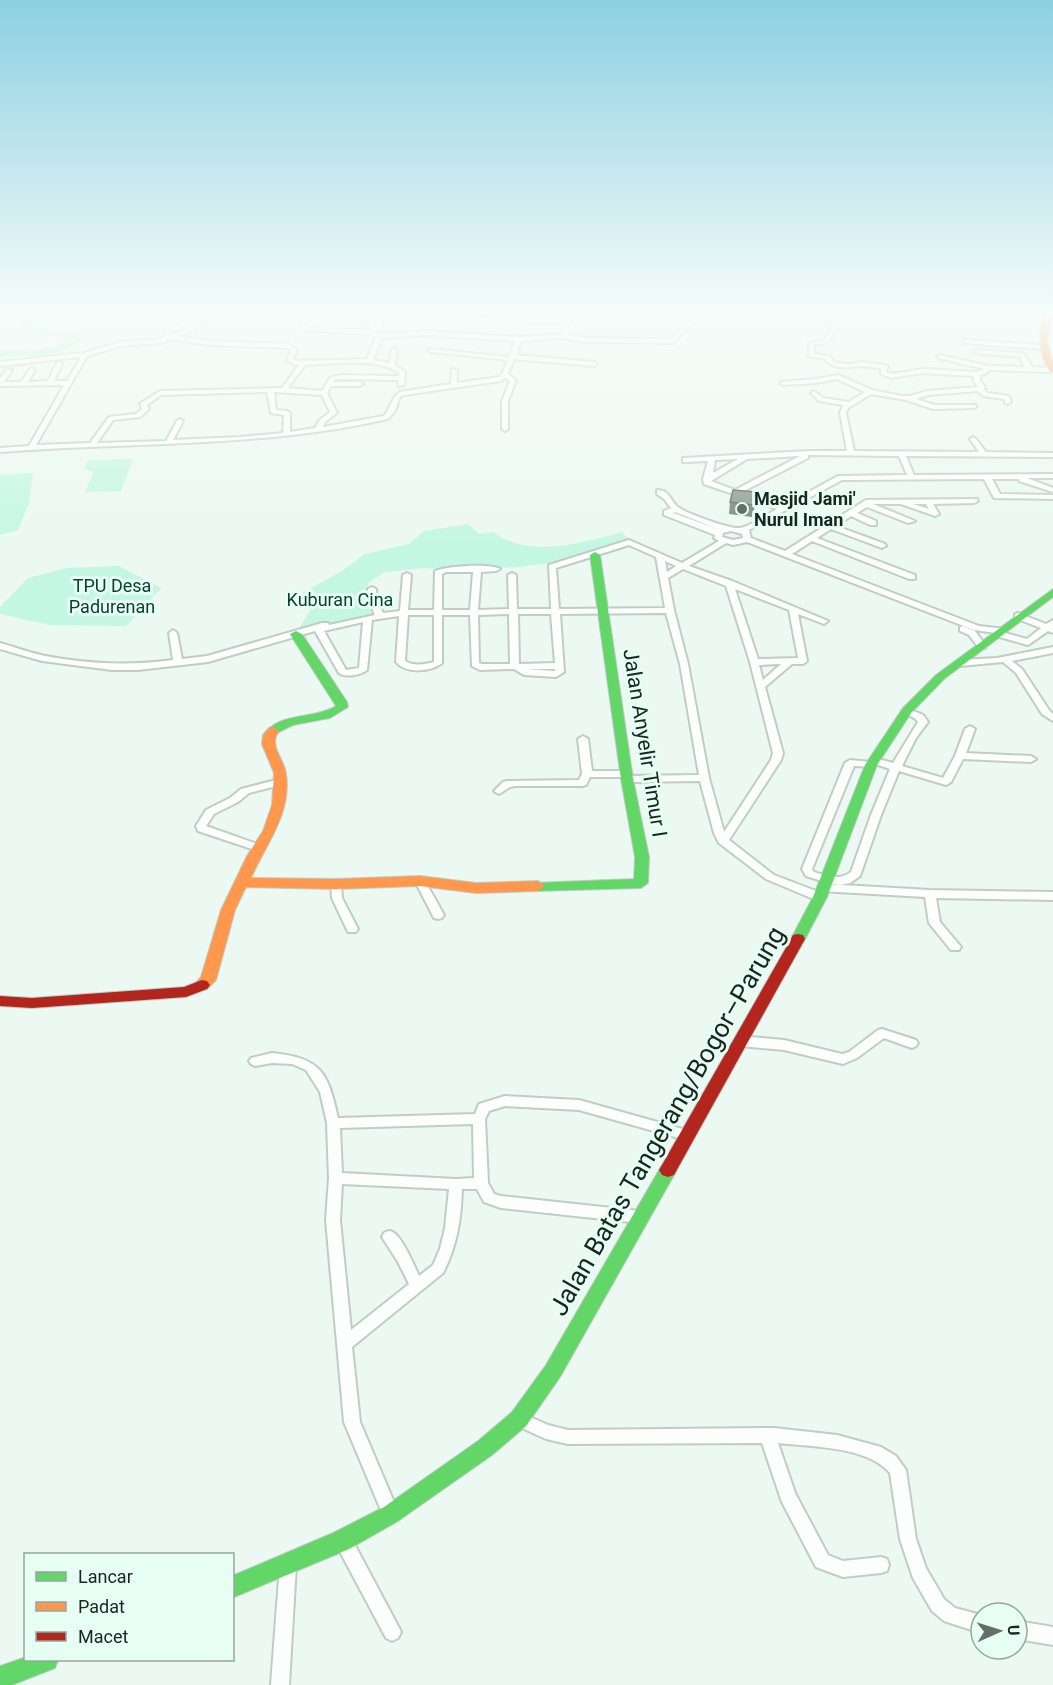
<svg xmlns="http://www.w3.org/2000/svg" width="1053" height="1685" font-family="Roboto,sans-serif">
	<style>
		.green { fill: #c3f7e2 }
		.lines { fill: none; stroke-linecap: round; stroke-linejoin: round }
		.river { fill: #a2f9d8; fill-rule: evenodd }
		.street-casing { stroke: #c1ccc7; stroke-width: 4 }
		.fast-casing { stroke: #c1ccc7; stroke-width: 2 }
		.slow-casing { stroke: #c1ccc7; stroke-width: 2 }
		.jam-casing { stroke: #c1ccc7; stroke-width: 2 }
		.street { fill: #fcfefd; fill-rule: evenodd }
		.fast { fill: #63d668; fill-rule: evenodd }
		.slow { fill: #ff974d; fill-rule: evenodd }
		.jam { fill: #b3261e; fill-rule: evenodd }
		.wall { fill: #76857f }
		.shaded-wall { fill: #606c68 }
		.building { fill: #899b94; stroke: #606c68; stroke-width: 1.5 }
		.poi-dot { fill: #646f6a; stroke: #e6fef3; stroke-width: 2 }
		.labels { text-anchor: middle; stroke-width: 6; stroke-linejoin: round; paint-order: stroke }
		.far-poi-label { font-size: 18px; font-weight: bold; fill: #1a2520; stroke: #e6fef3; text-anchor: start }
		.far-park-label { font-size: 18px; fill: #083f2e; stroke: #e6fef3 }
		.street-label { font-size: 21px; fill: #1a2520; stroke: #e6fef3 }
		.near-street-label { font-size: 26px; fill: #1a2520; stroke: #e6fef3 }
	</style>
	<rect width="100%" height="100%" fill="#ecf8f2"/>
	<g class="green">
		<polygon points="133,459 121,491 85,492 93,472 84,469 88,460"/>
		<polygon points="33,473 29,503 18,530 0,535 0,475"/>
		<path d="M468 524 479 534 493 532C529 559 582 543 622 532L630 542 579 559 519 567 455 570 423 568 385 572 368 583 367 597 373 617 296 634 312 607 295 603 302 593 342 571 365 554 409 544 424 531Z"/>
		<polygon points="119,566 161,588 126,626 50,625 0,614 0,607 28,578 67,568"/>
	</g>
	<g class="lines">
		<path class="river" d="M54 313 41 318 32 327 76 334 82 336V340C59 358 27 357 0 357V351C23 351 51 352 70 339L33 334 22 329C22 312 42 313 54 313Z"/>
		<defs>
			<g id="street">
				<path d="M187 313H205L195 329 178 336 208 341 289 344 297 350 293 359 296 361 367 359 376 337 370 334 309 331 303 329 292 313H298L307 327 312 328 371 330 376 327V313H382V328L376 332 380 334 426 331 519 337 562 334 563 322 469 320 466 318 469 316 566 318 568 313H580L573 315 568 324V335L586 338 671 339 689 320 685 313H691L695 320 673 343 586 342 564 338 521 341 516 355 594 362 597 364 594 366 514 359 508 374 516 380 508 401V429L505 431 502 429V401L510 381 506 378 501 381 404 395 400 397 395 411 388 419C260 448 130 442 0 452V448L29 446 64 385 0 386V378L7 369 12 370 4 382H21L30 369 32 368 35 370 28 382 48 381 56 364 59 362 62 364 54 381H67L81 357 0 366V362L84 353 120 342 161 339 163 338C165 324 174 318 187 313ZM198 315 191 327 169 335C173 322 184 317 198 315ZM426 335 515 341 509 357 429 349V351L431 352 508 360 502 374 499 377 457 383V370L452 369 451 384 400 392C391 397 391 408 384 416L323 427 325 422 337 413 327 393 331 386H360L363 384 360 382H333L334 380 340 379 398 380 399 386 404 385 405 372 395 365 397 348 392 349 389 363 373 360 382 338ZM172 339 208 345 287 348 291 350 287 360 293 364 299 365 282 388 160 391 141 403 140 404 142 409 136 414 109 417 90 443 36 445 87 356 121 346 162 343ZM335 363C356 363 381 360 399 373V376L340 375 330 378 322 391 288 388 305 365ZM267 392 271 413 284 415 283 433 241 437 173 440 183 421 180 419 177 421 166 441 97 443 113 420 140 417 149 409 147 405 161 395ZM274 392 322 395 330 412 320 420 315 428 290 432V413L287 411 276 410Z"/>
				<polygon points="222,313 228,313 228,314 225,316"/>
				<polygon points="594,313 625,315 636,313 626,319"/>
				<path d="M841 313H847C845 327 834 330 828 343L814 345V354L829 356 835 363 853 364 860 362 885 365 888 367 886 372 892 374 923 369 977 372 984 369 938 358 937 357 940 355 988 366 1025 367 1020 357 974 353V351L976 350 1022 353 1025 355 1032 367 1053 368V372L990 370 985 374 980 375V381L985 387 984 389 987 393 1009 396 1011 402 1008 404 1006 403 1004 399 983 396 978 391 928 395 916 399 934 405H976V407L974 408 933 409 906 400 871 394 848 408 846 413 854 451 979 452 970 439 973 437 975 438 986 452 1053 453V457L906 456 914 475 1053 474V478H1027L1053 488V492L1019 481V479H992L1000 494 1053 495V499L994 498 984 479 842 480 749 530 751 538 785 551 866 500 977 499 978 501 974 503 933 504 939 514 935 516 901 504H873L915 521 908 523 867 507 857 513 876 521V525H870L851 516 836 526 885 544 886 546 882 548 831 529 817 538 915 575V579H909L812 541 792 554 979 626 1006 629 1007 631 1005 633 1027 639 1041 628 1015 618V614L1018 613 1046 624 1053 620V633L1048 631 1028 645 996 636V633L974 630 747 542 733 545 726 543 689 566 732 581 828 621 824 624 798 614 807 661 803 664H792L765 687 783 753 781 760 729 840 774 875 824 894 825 897 824 900H816L766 879 719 843 714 833 700 781 627 782 623 781 622 779 623 777H590L586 785 582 786H515L510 787 499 794 494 791 503 782 507 781 579 780 582 774 578 739 583 736 588 739 592 771H627L630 772 632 774 631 776 699 775 680 664 666 613 560 614 564 672 556 677 524 675 514 669 480 670 472 666 470 615H442V663C431 672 406 674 396 662L399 616 372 620 367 670C361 675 345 678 339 673L315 631 208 662 138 670H112L42 661 0 649V643C15 647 30 653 45 656 90 664 127 666 173 660L169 633 173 630 177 633 182 659 207 656 322 623H328L329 625 375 615 369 600 368 589 372 587 376 589 377 600 383 613 400 611 403 575 407 573 411 575 408 610H434L435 571C446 566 491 563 500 569L496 571 481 572 478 610 509 609 508 575 512 573 516 575 517 609H551L549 565 629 540 682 563 719 541 714 538 715 535 664 515V511L671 508 664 499 657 494V490C670 490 670 501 678 507 685 513 730 529 739 528 748 528 768 514 777 509L704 484 703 479 708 461 686 462H683V458L809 451H847L840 413 843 405 819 401 811 393 814 391 823 398 849 402 865 392 837 379 817 383 783 385 781 384V382L817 379 838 375 872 390 902 396H911L927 391 978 387 974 381V376L923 373 891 378 881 374V368C875 368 868 366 862 366 847 366 836 372 825 359L809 356V343L824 341C828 329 840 325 841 313ZM808 455 899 456 907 475 838 476 783 506 742 492 808 458ZM800 456 735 490 711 481 747 459ZM738 459 713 473 715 460ZM913 504H926L929 509ZM675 512 718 529 673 513ZM731 531 742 534 743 538 733 540 722 537 723 533ZM629 545 656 557 665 608 559 609 556 568ZM665 561 676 566 667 572ZM683 569 726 586 750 662 773 753 771 760 724 832 709 778 688 664 674 610 668 578ZM446 572H473L470 610H442V574ZM735 589 789 610 798 658 758 659ZM509 614 510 664H482L479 663 478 615ZM518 614H551L555 663 519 664ZM408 615H434V662C424 665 413 666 405 661ZM363 622 359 668 346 670 324 631ZM781 664 763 680 759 665ZM526 669H555V671Z"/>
				<polygon points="965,340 1042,345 1045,347 1042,349 963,343 963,341"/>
				<polygon points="963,626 975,631 986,646 985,648 979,648 969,635 960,631 960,627"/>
				<polygon points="1053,647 1053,653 1012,661 1022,669 1049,710 1053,714 1053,721 1042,714 1016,673 1003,662 960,666 956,663 960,660 997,658"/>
				<path d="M907 708 923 715 928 722 916 738 902 766 943 778 955 756 965 729 970 726 975 729 966 753 1031 756 1036 759 1031 762 963 759 951 782 946 785 899 771 881 815 860 876 850 883 840 885 828 883 806 876 802 869 845 763 850 760 871 762 872 759 875 758 893 763 918 722C915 716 907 716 902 711L904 709ZM875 764 890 769 871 815 851 872C839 881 827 876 814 872L812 869 854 766 874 767Z"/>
				<polygon points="280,779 284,780 285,782 284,784 249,793 238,802 214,814 206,826 263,846 264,848 263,850 255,850 198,831 196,826 206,810 230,798 241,789"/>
				<polygon points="420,877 425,881 444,915 442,918 438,919 434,918 415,881"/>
				<polygon points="336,880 341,884 342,898 358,929 356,932 348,932 332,898 331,884"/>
				<polygon points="824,884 930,890 1053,892 1053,900 936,898 940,922 961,947 959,950 951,950 929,923 925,897 820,891 819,888"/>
				<polygon points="882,1029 916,1040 918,1043 916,1046 912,1048 884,1038 857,1058 843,1064 784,1050 741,1046 737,1044 735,1041 737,1038 741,1036 784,1040 842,1054 849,1052 878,1030"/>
				<path d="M272 1053C321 1058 328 1072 338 1118L475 1114 479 1104 505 1096 579 1100 686 1130 691 1131 693 1135 691 1139 686 1140 579 1110 505 1106 489 1111 485 1119 488 1183 494 1194 501 1196 640 1211 645 1213 647 1217 645 1221 640 1223 501 1208 484 1202 477 1189H462C461 1220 457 1246 443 1273L352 1347 360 1422 399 1514 397 1520 391 1522 385 1520 344 1422 326 1220 329 1178 327 1123 320 1092 306 1070 292 1064 272 1063 255 1066 251 1064 249 1061 251 1058ZM473 1124 474 1178 456 1179 342 1173 340 1128ZM342 1184 449 1189 445 1228 440 1249 433 1265 419 1276C414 1265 403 1239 394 1233 389 1230 388 1231 384 1233L382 1237 398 1262 409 1284 351 1330 340 1220Z"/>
				<path d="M519 1412 548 1425 568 1430 774 1428 837 1435 881 1447 896 1456 906 1470 916 1539 926 1568 944 1599 955 1608 981 1615V1633L944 1621 932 1611 913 1578 900 1539 890 1473C867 1446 812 1447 778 1443L795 1493 828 1555 843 1561 881 1557 887 1559 889 1565 887 1571 881 1573 843 1577 816 1567 782 1502 762 1443 568 1444 546 1439 513 1424 511 1419 513 1414Z"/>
				<polygon points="343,1532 349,1534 398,1626 401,1632 398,1638 392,1641 386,1638 337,1546 335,1540 337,1534"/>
				<polygon points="288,1557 294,1559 296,1565 289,1685 271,1685 280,1565 282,1559"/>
				<polygon points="1017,1621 1053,1627 1053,1645 1017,1639"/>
			</g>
			<g id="fast">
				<polygon points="595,552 600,555 633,779 649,857 648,883 641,888 538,891 533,889 531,886 533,883 634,879 635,857 621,779 590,555"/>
				<polygon points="1053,589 1053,597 944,679 911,713 877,765 827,897 803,943 793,943 791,939 813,897 865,765 903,708 936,675"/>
				<path d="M296 631 302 634 347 702 348 707 330 718 293 725 273 735 267 731C284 712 315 719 336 706L290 634Z"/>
				<polygon points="668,1163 674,1165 677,1170 674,1175 560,1377 526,1426 492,1455 398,1521 349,1549 232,1598 232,1576 333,1533 384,1507 478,1441 512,1412 546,1365 662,1165"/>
				<polygon points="26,1657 26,1660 58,1660 55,1668 12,1685 0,1685 0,1666"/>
			</g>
			<g id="slow">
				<path d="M1044 313H1052L1047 342 1053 363V372H1050C1038 352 1038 335 1044 313Z"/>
				<path d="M273 727 279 731C268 746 284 758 286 774 292 813 266 844 251 878L336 879 420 876 476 883 538 881 545 886 538 891 476 893 420 886 336 889 246 887 235 910 216 980 207 989H197L194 985 201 977 221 910 247 856 263 831 272 805 274 773 262 744 263 735 269 728Z"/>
			</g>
			<g id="jam">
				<polygon points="798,934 803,935 805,939 674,1175 668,1177 662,1175 659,1170 662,1165 791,939 793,935"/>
				<polygon points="202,980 207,981 210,985 207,989 186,997 32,1008 0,1006 0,996 32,998 184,987"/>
			</g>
		</defs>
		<use href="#street" class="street-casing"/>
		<use href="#fast" class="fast-casing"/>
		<use href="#slow" class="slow-casing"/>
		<use href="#jam" class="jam-casing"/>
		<use href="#street" class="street"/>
		<use href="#fast" class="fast"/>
		<use href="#slow" class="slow"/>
		<use href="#jam" class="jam"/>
	</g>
	<polygon class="wall" points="730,502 755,504 752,517 729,514"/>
	<polygon class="shaded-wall" points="756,492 755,504 752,517 753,505"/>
	<polygon class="building" points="733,490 756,492 753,505 730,502"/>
	<linearGradient id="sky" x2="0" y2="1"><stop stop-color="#8cd0e2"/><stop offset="0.57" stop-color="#f6fcf9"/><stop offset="1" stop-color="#f6fcf9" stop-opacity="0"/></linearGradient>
	<rect width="1053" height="549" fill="url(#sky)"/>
	<circle class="poi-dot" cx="742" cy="509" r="6"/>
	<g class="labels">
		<g class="far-poi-label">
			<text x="754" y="505">Masjid Jami'<tspan x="754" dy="21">Nurul Iman</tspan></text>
		</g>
		<g class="far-park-label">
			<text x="112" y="592">TPU Desa<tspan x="112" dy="21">Padurenan</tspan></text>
			<text x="340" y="606">Kuburan Cina</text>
		</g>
		<g class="street-label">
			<text transform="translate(645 743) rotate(81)" y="7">Jalan Anyelir Timur I</text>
		</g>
		<g class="near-street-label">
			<text transform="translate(667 1121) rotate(-60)" y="9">Jalan Batas Tangerang/Bogor–Parung</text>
		</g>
	</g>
	<rect x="24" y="1553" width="210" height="108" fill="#e6fef3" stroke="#94a79f" stroke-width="1.5"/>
	<rect x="36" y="1572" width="30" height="9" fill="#63d668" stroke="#94a79f" stroke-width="1.5"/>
	<text x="78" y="1583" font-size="18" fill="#1a2520">Lancar</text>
	<rect x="36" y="1602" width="30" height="9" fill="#ff974d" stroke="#94a79f" stroke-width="1.5"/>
	<text x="78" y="1613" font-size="18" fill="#1a2520">Padat</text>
	<rect x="36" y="1632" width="30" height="9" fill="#b3261e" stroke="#94a79f" stroke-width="1.5"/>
	<text x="78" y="1643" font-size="18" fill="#1a2520">Macet</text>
	<g transform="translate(999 1631) rotate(87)"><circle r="28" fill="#e6fef3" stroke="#94a79f" stroke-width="1.5"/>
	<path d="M0-4.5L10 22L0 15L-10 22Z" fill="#646f6a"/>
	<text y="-9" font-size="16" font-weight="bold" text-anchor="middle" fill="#1a2520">U</text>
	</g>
</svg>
